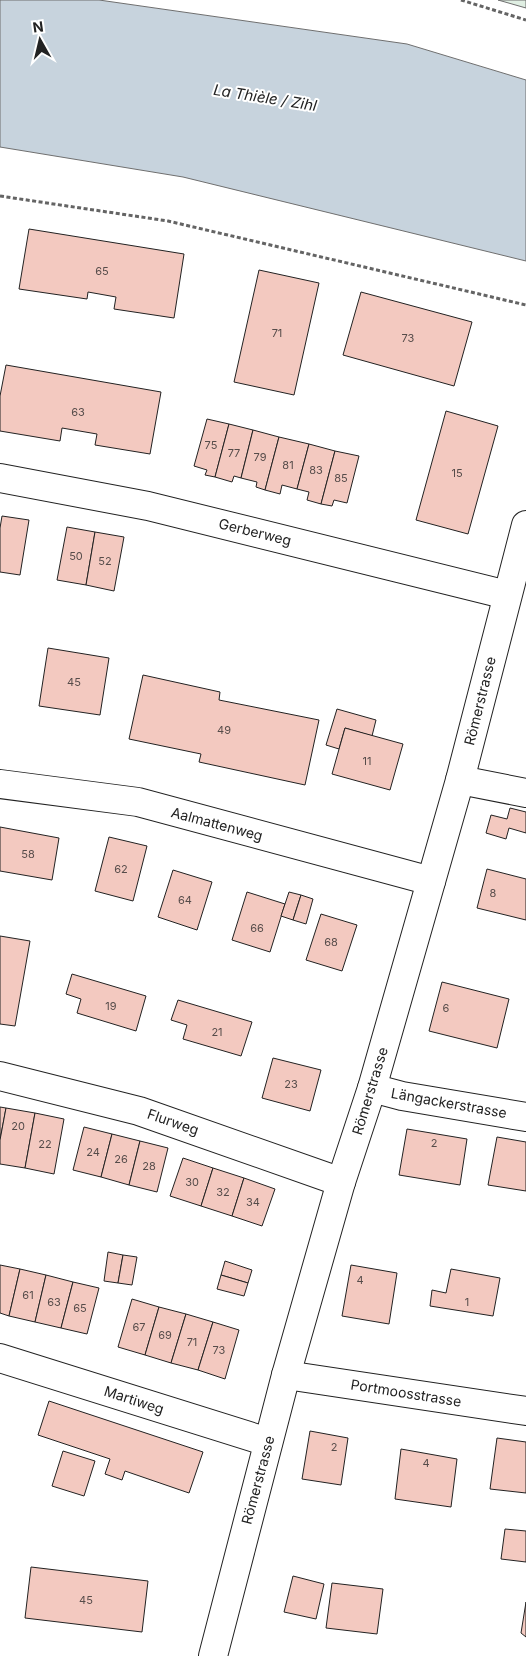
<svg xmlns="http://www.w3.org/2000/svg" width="526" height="1656" font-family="Inter,sans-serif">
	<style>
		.green { fill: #e0efe3; stroke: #6f6f6f }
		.water { fill: #c7d3dd; stroke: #6f6f6f }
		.building { fill: #f3c9c0; stroke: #222 }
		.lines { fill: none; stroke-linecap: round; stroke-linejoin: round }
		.minor-casing { stroke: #222; stroke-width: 30 }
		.path { stroke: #646464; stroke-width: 3; stroke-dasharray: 4 2.5; stroke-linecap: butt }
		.minor { stroke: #fff; stroke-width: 28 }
		.labels { text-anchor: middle; stroke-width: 4; stroke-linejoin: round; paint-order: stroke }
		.number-label { font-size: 11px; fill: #564c4a }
		.street-label { font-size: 14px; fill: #222; stroke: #fff }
		.water-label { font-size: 15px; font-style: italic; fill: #222; stroke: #fff }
	</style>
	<rect width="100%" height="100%" fill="#fff"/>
	<polygon class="green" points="498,0 526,0 526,8"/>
	<polygon class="water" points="0,0 99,0 407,44 526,80 526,261 183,177 0,147"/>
	<g class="building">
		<polygon points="29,229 184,254 174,318 114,309 116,297 88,292 87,299 19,289"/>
		<polygon points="259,270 319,283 294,395 234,382"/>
		<polygon points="361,292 472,322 454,386 343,355"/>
		<polygon points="6,365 161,392 150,454 95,445 97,434 62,428 60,441 0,431 0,396"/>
		<polygon points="446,411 498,426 468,534 416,520"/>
		<polygon points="207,419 229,424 215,477 205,475 207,470 194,466"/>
		<polygon points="229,424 253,430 241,478 234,476 232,482 215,477"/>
		<polygon points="253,430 279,437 265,490 256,487 257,482 241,478"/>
		<polygon points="279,437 309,444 297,489 282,485 280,494 265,490"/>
		<polygon points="309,444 335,451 321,504 307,500 309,492 297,489"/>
		<polygon points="335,451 359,456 347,503 334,500 332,506 321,504"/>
		<polygon points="2,516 29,520 20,575 0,572 0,528"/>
		<polygon points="67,527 95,532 86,585 57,580"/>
		<polygon points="95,532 124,537 114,591 86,585"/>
		<polygon points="48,648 109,658 100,715 39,706"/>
		<polygon points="143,675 220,692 219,700 319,720 305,785 199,762 201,754 129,739"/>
		<polygon points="337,709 376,720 372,736 345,728 339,749 326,745"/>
		<polygon points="345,728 403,744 390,790 332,774"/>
		<polygon points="510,808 526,812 526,833 509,828 506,839 486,833 491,815 507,819"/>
		<polygon points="0,827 59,838 52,880 0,871"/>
		<polygon points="109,837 147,846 133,901 95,891"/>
		<polygon points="487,869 526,879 526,920 477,908"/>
		<polygon points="173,870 212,882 197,930 158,917"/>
		<polygon points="247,892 285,904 270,952 232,940"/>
		<polygon points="289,892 301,895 293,920 281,916"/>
		<polygon points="301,895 313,899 306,924 293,920"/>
		<polygon points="321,914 357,925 342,971 306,960"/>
		<polygon points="0,936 30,941 15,1026 0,1024"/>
		<polygon points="72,974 146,996 136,1031 77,1013 81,999 66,994"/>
		<polygon points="442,982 509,999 497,1048 429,1031"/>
		<polygon points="178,1000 252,1022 241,1056 183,1039 187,1025 171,1020"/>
		<polygon points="273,1058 321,1070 310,1111 262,1098"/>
		<polygon points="0,1107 6,1108 0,1140"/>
		<polygon points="6,1108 35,1113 25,1168 0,1164 0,1140"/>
		<polygon points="35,1113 64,1119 54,1174 25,1168"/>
		<polygon points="84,1127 112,1134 101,1177 73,1170"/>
		<polygon points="407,1129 467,1139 460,1185 399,1175"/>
		<polygon points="112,1134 140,1141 129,1185 101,1177"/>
		<polygon points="497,1137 526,1142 526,1191 488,1185"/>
		<polygon points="140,1141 168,1148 157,1192 129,1185"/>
		<polygon points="183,1158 213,1168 201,1206 170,1196"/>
		<polygon points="213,1168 244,1178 232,1216 201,1206"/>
		<polygon points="244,1178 275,1189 262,1226 232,1216"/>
		<polygon points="108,1252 123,1255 118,1283 104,1281"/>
		<polygon points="123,1255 137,1257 132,1285 118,1283"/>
		<polygon points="225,1261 252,1270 248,1283 221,1275"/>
		<polygon points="0,1265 20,1269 9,1316 0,1313"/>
		<polygon points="351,1265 397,1273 389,1324 342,1316"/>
		<polygon points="20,1269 46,1275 35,1322 9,1316"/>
		<polygon points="451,1269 500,1278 493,1316 430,1306 432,1290 446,1293"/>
		<polygon points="46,1275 73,1282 61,1328 35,1322"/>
		<polygon points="221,1275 248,1283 244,1296 217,1289"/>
		<polygon points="73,1282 99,1288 87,1334 61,1328"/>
		<polygon points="132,1299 159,1307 145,1355 118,1347"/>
		<polygon points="159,1307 186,1314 171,1363 145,1355"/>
		<polygon points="186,1314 213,1322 198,1370 171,1363"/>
		<polygon points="213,1322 239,1330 225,1379 198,1370"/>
		<polygon points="49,1401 203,1452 189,1493 125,1471 122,1480 105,1474 110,1459 38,1435"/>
		<polygon points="310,1431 348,1438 341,1485 302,1479"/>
		<polygon points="497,1438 526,1442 526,1493 490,1489"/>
		<polygon points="401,1449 457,1459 451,1507 395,1499"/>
		<polygon points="63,1451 95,1461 84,1496 52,1486"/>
		<polygon points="505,1529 526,1531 526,1562 501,1559"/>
		<polygon points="31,1567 148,1581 142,1632 25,1618"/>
		<polygon points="293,1576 324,1584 316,1619 284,1612"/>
		<polygon points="332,1583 383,1589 377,1634 326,1628"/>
		<polygon points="526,1602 526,1637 521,1633"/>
	</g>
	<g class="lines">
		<defs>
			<g id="minor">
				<polyline points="0,478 148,506 507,595"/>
				<polyline points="460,780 526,793"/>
				<polyline points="0,784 138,802 431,881"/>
				<polyline points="0,1076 139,1111 341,1182"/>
				<polyline points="372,1088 402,1096 526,1117"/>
				<polyline points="0,1358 268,1442"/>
				<polyline points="286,1375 526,1411"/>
				<polyline points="213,1656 286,1375 341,1182 372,1088 460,780 526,525"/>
			</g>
		</defs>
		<use href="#minor" class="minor-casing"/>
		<g class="path">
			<polyline points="461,0 526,20"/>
			<polyline points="0,196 168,221 526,305"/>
		</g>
		<use href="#minor" class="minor"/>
	</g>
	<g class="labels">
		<g class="number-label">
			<text x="102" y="275">65</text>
			<text x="277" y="337">71</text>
			<text x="408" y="342">73</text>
			<text x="78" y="416">63</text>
			<text x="211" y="449">75</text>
			<text x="234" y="457">77</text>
			<text x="260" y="461">79</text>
			<text x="288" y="469">81</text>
			<text x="316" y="474">83</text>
			<text x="457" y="477">15</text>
			<text x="341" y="482">85</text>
			<text x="76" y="560">50</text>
			<text x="105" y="565">52</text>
			<text x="74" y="686">45</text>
			<text x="224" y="734">49</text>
			<text x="367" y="765">11</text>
			<text x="28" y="858">58</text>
			<text x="121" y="873">62</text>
			<text x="493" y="897">8</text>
			<text x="185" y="904">64</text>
			<text x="257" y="932">66</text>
			<text x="331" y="946">68</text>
			<text x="111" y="1010">19</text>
			<text x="446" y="1012">6</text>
			<text x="217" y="1036">21</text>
			<text x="291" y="1088">23</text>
			<text x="18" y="1130">20</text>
			<text x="434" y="1147">2</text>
			<text x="45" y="1148">22</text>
			<text x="93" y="1156">24</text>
			<text x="121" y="1163">26</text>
			<text x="149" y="1170">28</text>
			<text x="192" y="1186">30</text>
			<text x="223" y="1196">32</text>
			<text x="253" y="1206">34</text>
			<text x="360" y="1284">4</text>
			<text x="28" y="1299">61</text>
			<text x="54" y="1306">63</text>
			<text x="467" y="1306">1</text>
			<text x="80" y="1312">65</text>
			<text x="139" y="1331">67</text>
			<text x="165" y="1339">69</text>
			<text x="192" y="1346">71</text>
			<text x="219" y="1354">73</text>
			<text x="334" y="1451">2</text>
			<text x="426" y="1467">4</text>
			<text x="86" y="1604">45</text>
		</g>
		<g class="street-label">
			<text transform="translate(255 532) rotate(14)" y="5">Gerberweg</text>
			<text transform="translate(480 701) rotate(-76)" y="5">Römerstrasse</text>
			<text transform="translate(217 824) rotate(15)" y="5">Aalmattenweg</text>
			<text transform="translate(370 1091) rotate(-73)" y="5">Römerstrasse</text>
			<text transform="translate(449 1103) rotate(10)" y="5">Längackerstrasse</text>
			<text transform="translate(173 1122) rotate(19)" y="5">Flurweg</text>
			<text transform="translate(406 1393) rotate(9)" y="5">Portmoosstrasse</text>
			<text transform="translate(134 1400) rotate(18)" y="5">Martiweg</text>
			<text transform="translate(258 1480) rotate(-75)" y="5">Römerstrasse</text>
		</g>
		<g class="water-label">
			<text transform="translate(265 98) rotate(9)" y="5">La Thièle / Zihl</text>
		</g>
	</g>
	<g transform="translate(40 40) rotate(352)" stroke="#ffffff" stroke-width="4" paint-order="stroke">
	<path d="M0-4L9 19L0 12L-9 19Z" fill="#222222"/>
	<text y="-8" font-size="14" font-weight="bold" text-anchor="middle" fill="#222222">N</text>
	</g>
</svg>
